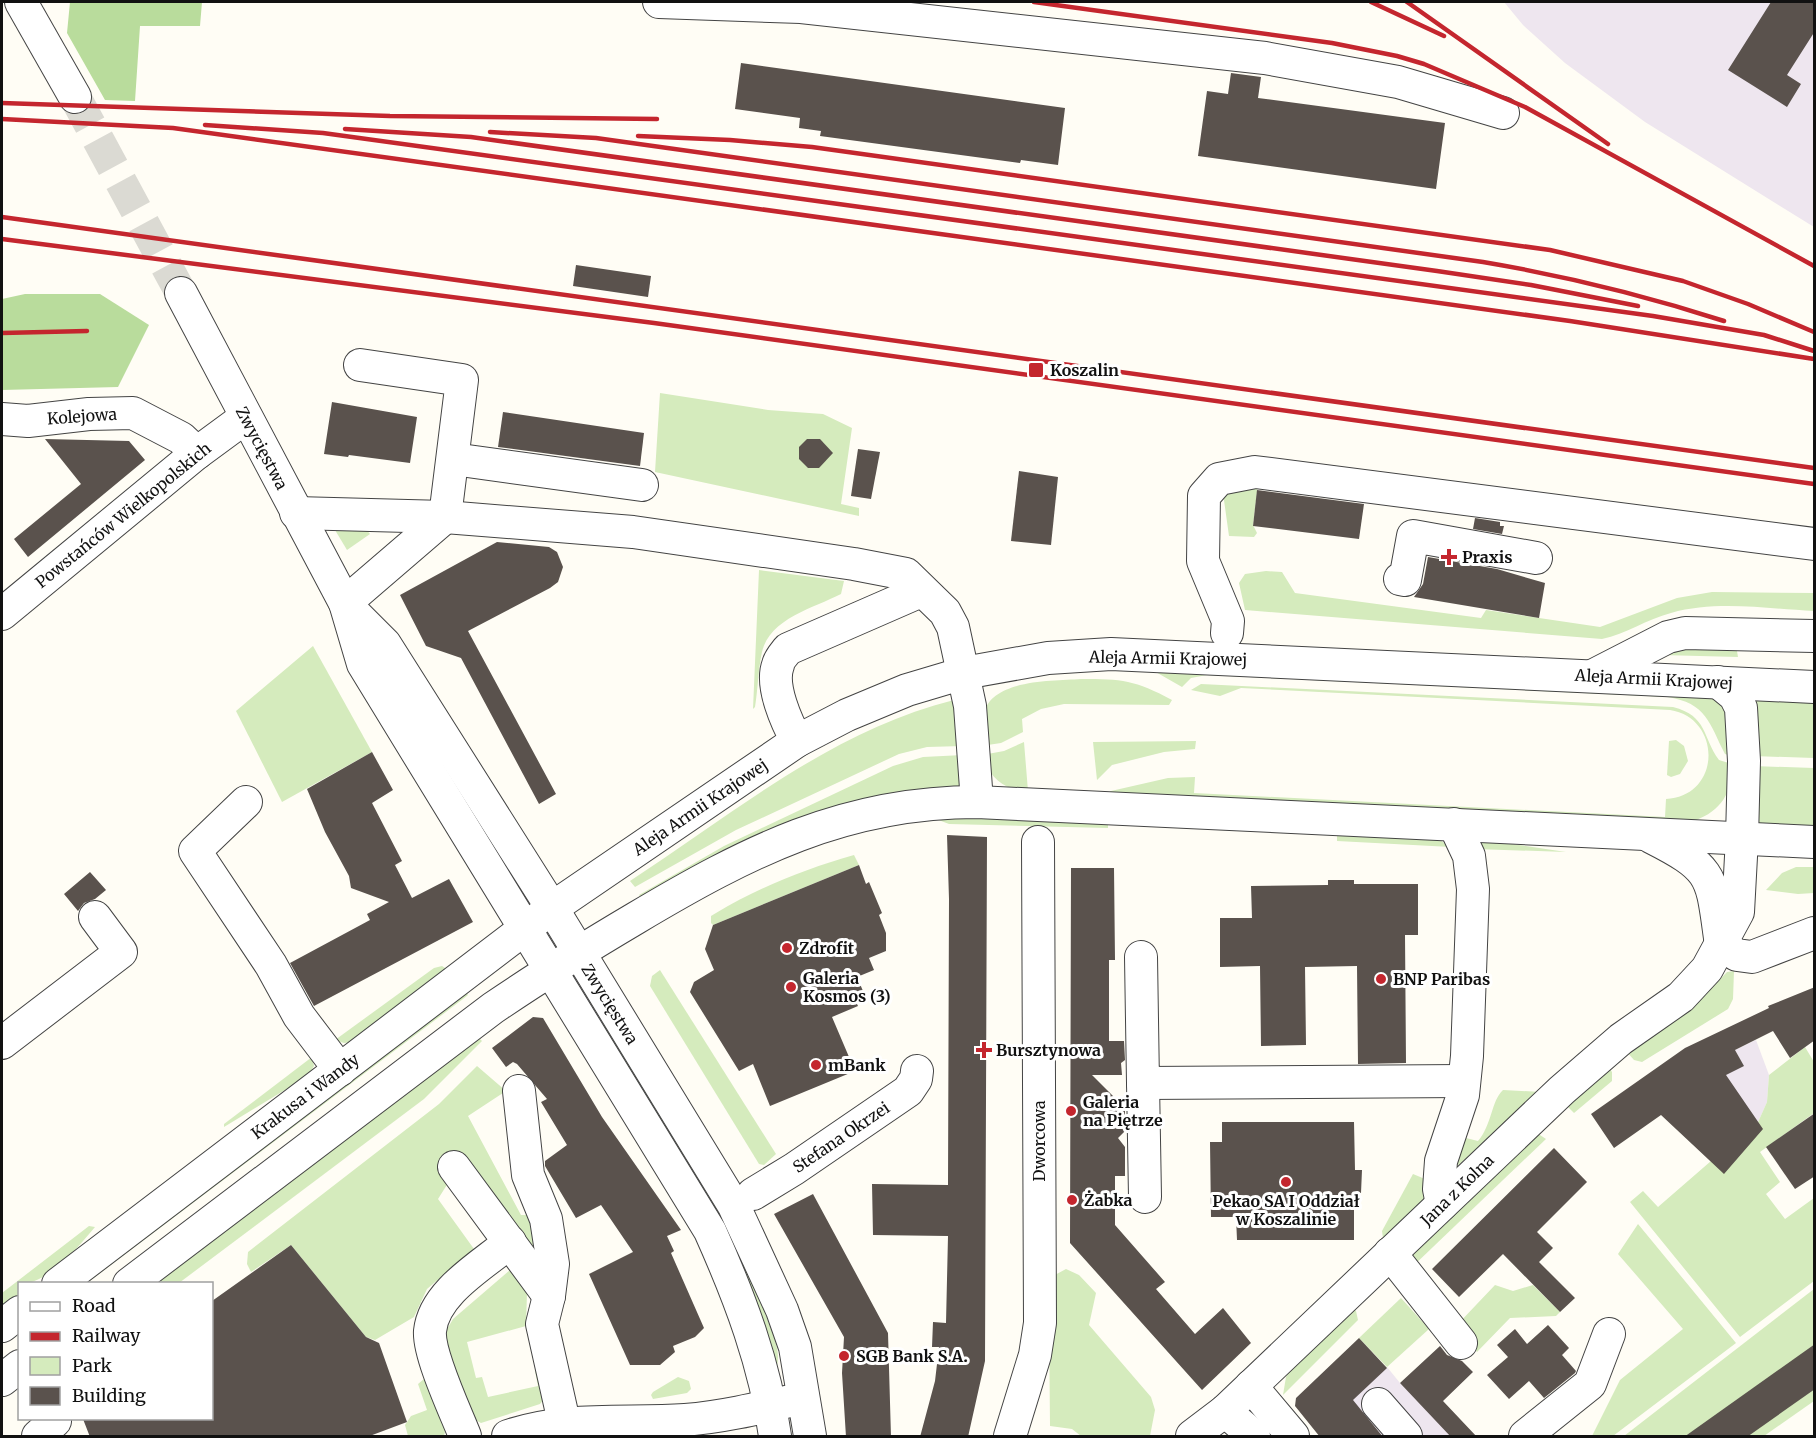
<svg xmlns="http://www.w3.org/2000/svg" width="1816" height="1438" font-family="Merriweather,serif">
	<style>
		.industrial { fill: #eee6ef }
		.green { fill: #d5ebbd }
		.forest { fill: #b9dc9c }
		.building { fill: #5a524d }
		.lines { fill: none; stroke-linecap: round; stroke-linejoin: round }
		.minor-tunnel { stroke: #dbdad3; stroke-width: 32; stroke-dasharray: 32 16; stroke-linecap: butt }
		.minor-casing { stroke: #444; stroke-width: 34 }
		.minor { stroke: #fff; stroke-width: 32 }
		.rail { stroke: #c4262e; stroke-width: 4.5 }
		.poi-dot { fill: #c4262e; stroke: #fff; stroke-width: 2 }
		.labels { text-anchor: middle; stroke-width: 6; stroke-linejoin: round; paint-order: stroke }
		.poi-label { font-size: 16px; font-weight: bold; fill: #111; stroke: #fff; text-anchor: start }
		.street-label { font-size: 16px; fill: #111; stroke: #fff }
	</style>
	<rect width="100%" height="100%" fill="#fffdf5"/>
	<g class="industrial">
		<polygon points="1504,2 1814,2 1814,227 1645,122 1565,63 1523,25"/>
		<polygon points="1756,1040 1769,1075 1767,1102 1755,1129 1700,1079 1743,1065 1735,1050"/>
		<polygon points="1387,1367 1400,1383 1451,1436 1382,1436 1333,1418"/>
	</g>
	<g class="green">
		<polygon points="660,393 768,410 823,414 852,428 841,504 859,508 859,516 655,472"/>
		<polygon points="1258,484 1253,525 1257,533 1254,537 1229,536 1223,493"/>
		<polygon points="338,527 365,528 370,534 347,550 335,530"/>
		<path d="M759 570 844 581 841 594C814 608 770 618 762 652 758 670 758 689 755 707L753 709Z"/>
		<path d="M1266 571 1282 572 1295 593 1481 618 1486 610 1600 627 1677 598 1712 592 1814 593V611C1768 609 1717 600 1671 613 1647 619 1626 634 1602 639L1245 610 1239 583 1245 574Z"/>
		<polygon points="313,646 372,752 282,802 236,711"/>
		<polygon points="1725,647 1737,651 1738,657 1661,655 1659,648"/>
		<path d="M1154 671 1713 695 1727 704 1728 755 1725 754C1709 723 1707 703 1667 697L1207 675 1191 678 1182 687Z"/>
		<path d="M1081 679C1122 679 1135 680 1172 700L1169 705 1064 704 1041 709 1022 719 1023 732 1001 743 981 746C982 735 981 723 984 713 992 679 1053 681 1081 679Z"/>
		<path d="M1201 684 1673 707C1708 716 1702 737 1719 760L1735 765C1730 793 1723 810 1694 821L1109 793 1111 791 1168 778 1195 777 1194 793 1665 817 1666 799C1722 796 1722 718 1670 710L1241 688 1220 696 1191 690Z"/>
		<polygon points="1753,699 1814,700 1814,758 1753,756"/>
		<path d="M954 700 963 746 927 747 899 754 736 830 635 887 630 881C734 813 831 731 954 700Z"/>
		<polygon points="1676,740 1684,746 1688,761 1680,774 1671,777 1667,775 1669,741"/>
		<polygon points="1196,741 1195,749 1164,752 1112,765 1097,780 1093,742"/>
		<path d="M1024 742 1028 791C1003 790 990 778 982 755L1004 751Z"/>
		<polygon points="963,755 964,786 643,900 639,895 724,846 893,766 923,757"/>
		<polygon points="1753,766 1814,768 1814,829 1756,824"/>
		<polygon points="967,816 1077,820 1108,825 1108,828 949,824 936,819"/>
		<polygon points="1373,831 1438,839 1451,847 1337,841 1337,836"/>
		<polygon points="1478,839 1566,852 1475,849"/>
		<path d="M854 855 859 865 713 925 711 923V916L716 913C760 887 805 869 854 855Z"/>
		<polygon points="1796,867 1814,867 1814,893 1798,894 1766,890 1782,873"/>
		<polygon points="442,966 448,970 352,1042 344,1043 335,1040 434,968"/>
		<polygon points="660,970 776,1154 764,1165 759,1164 650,986 652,976"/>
		<polygon points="1734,971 1733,999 1728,1009 1642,1062 1634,1060 1626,1051 1702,998 1727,972"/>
		<polygon points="465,991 468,995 463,999 87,1283 78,1284"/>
		<path d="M606 1022C665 1117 730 1211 767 1318 772 1333 781 1350 777 1366L598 1027Z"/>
		<polygon points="479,1038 482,1041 424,1099 179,1283 153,1284"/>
		<polygon points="1805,1047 1814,1062 1814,1113 1760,1152 1780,1182 1766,1194 1785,1219 1814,1198 1814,1281 1740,1337 1630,1202 1643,1191 1658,1207 1711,1161 1755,1129 1767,1102 1769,1075"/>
		<polygon points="312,1057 314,1066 308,1076 224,1127 224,1124"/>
		<polygon points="477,1066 506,1091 468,1116 521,1215 533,1215 544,1261 450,1180 438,1199 474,1249 427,1289 414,1317 375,1340 366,1337 291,1245 251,1272 247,1264 248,1252 439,1104"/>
		<polygon points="1608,1066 1612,1072 1612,1081 1574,1113 1568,1107 1569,1101"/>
		<path d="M1503 1090 1542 1092 1456 1167 1460 1141 1466 1138 1478 1141C1492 1125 1491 1101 1503 1090Z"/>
		<polygon points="1533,1135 1540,1135 1546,1139 1410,1269 1406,1255"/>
		<polygon points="1413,1174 1425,1179 1429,1196 1387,1238 1383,1238 1382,1231"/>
		<polygon points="1638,1224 1736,1343 1613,1436 1592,1436 1620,1380 1683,1329 1618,1254"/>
		<path d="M89 1226 95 1227C76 1249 50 1283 20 1284L19 1294 2 1307V1293Z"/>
		<polygon points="517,1264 527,1292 526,1326 467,1342 476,1378 482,1377 488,1397 538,1386 535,1371 540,1373 545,1398 540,1404 481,1423 472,1418 443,1336 453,1319"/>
		<polygon points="1066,1269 1079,1275 1096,1293 1089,1325 1151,1397 1155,1410 1150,1436 1081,1436 1072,1429 1050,1426 1049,1317 1053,1276"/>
		<polygon points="1495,1285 1513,1291 1533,1285 1560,1312 1556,1316 1510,1318 1477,1352 1457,1325"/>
		<polygon points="1814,1289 1814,1401 1764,1436 1624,1436"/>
		<polygon points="1401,1298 1429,1329 1387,1367 1359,1338"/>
		<polygon points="1352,1307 1356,1311 1358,1320 1283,1395 1286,1377 1291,1367"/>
		<polygon points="678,1377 689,1381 691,1389 687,1393 653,1399 651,1395 653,1392"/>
		<polygon points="424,1379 432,1379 448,1420 444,1436 408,1436 405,1425 411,1416 427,1410 418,1384"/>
	</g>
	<g class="forest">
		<polygon points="70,2 202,2 200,26 140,26 135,101 105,100 67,33"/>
		<polygon points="25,294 100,294 149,325 118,387 2,390 2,299"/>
	</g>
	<g class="building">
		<polygon points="1771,2 1815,2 1815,31 1787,75 1801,84 1787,107 1728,70"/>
		<polygon points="741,63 1065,108 1058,165 1021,160 1020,163 820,136 821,131 799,128 800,118 735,109"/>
		<polygon points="1231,73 1261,77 1258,98 1445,123 1436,189 1198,156 1207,91 1228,94"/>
		<polygon points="576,265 651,276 648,297 573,286"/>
		<polygon points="332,402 417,417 410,463 349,455 348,457 324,454"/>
		<polygon points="503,412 644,433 640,466 498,447"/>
		<polygon points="45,439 129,441 145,460 28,557 14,539 81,484"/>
		<polygon points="807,439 820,439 833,453 819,468 808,468 799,459 799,447"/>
		<polygon points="858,449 880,452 871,499 851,496"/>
		<polygon points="1019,471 1058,477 1051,545 1011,541"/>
		<polygon points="1257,490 1364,504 1359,539 1253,526"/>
		<polygon points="1475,518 1500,522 1500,526 1504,526 1502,534 1473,529"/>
		<polygon points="497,542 549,547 557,552 563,567 558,582 550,588 468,631 556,794 539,804 461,658 426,646 400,595"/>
		<polygon points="1428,557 1497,569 1545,583 1539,618 1414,597 1423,584"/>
		<polygon points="372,752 393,790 372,803 402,861 395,865 412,898 449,879 473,922 314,1006 290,963 370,920 367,914 389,902 351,888 349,876 325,832 307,789"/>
		<polygon points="947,835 987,837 985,1361 968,1437 920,1437 935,1381 939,1347 932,1347 933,1322 946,1323 948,1236 873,1235 872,1184 948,1185 949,899"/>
		<polygon points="859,865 866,884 869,882 882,913 879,915 886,933 886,951 869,958 874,970 857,977 866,998 856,1002 858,1006 832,1017 855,1071 770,1106 753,1064 739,1071 690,992 694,982 714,970 705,949 713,925"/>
		<polygon points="1071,868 1114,868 1115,960 1109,960 1109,1041 1124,1041 1125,1060 1121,1063 1122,1075 1092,1075 1125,1108 1125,1131 1118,1138 1125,1147 1125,1176 1115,1176 1115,1225 1165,1282 1156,1289 1195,1334 1223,1308 1251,1343 1202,1390 1070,1243"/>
		<polygon points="90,872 106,890 95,899 84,903 78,911 64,894"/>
		<polygon points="1328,880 1354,880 1354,884 1418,884 1418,935 1405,935 1406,1063 1358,1064 1357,966 1305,967 1306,1045 1261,1046 1260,966 1220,967 1220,918 1252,918 1251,886 1328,885"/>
		<polygon points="1815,987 1815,1040 1790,1058 1773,1031 1735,1050 1744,1066 1726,1075 1763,1129 1724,1174 1661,1115 1614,1148 1591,1114 1685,1048 1769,1008 1768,1006"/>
		<polygon points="533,1017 543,1018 602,1117 681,1230 667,1236 674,1251 671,1253 704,1328 695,1337 673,1346 675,1352 660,1365 630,1365 589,1274 633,1252 601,1205 576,1218 545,1166 545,1161 567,1145 541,1102 547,1099 517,1064 513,1062 506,1067 492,1048"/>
		<polygon points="1815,1113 1815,1176 1795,1189 1766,1147"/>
		<polygon points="1222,1122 1354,1122 1355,1170 1362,1170 1361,1193 1354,1193 1354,1240 1237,1240 1236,1217 1211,1217 1210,1142 1222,1142"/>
		<polygon points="1554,1148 1587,1182 1537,1232 1553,1248 1539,1262 1575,1298 1560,1312 1503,1254 1459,1297 1432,1269"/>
		<polygon points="813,1194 888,1333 891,1437 846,1437 842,1373 844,1337 774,1214"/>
		<polygon points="291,1245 366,1337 379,1343 407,1422 367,1437 90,1437 83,1419 212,1419 212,1301"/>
		<polygon points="1548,1325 1569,1348 1562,1355 1576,1371 1575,1373 1544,1398 1529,1381 1509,1399 1487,1375 1508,1357 1497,1345 1515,1329 1527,1344"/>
		<polygon points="1359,1338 1387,1368 1353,1400 1383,1437 1320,1437 1295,1406 1296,1398"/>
		<polygon points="1815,1344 1815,1389 1747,1437 1684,1437"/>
		<polygon points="1440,1346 1447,1355 1462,1361 1473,1372 1443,1401 1477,1437 1451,1437 1400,1383"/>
	</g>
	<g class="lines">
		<polyline class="minor-tunnel" points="75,97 181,293"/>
		<defs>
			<g id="minor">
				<polyline points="21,2 75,97"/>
				<polyline points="659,2 801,7 1265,58 1398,82 1503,113"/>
				<path d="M181 293 345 603 363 664 710 1231C740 1298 765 1364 775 1436"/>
				<polyline points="2,419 28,421 89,414 133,413 181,438 197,453"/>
				<polyline points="453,459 642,485"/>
				<polyline points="296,513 445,517 633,532 854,564 906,574 945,612 953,627 970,706 977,802"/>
				<polyline points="1400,579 1405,580 1413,536 1536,558"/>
				<polyline points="345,603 445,517 462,380 360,365"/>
				<polyline points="347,606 385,644 552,908 734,1206 782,1310 795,1347 810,1436"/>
				<polyline points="2,614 197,453 246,417"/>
				<polyline points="1227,633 1228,621 1203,561 1204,496 1219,479 1255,472 1814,544"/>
				<polyline points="1594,675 1668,637 1685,633 1814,636"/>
				<path d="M797 741C787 723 770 686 778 665 779 659 785 653 788 649L921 591"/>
				<polyline points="246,802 195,851 271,965 299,1016 340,1070"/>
				<path d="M1651 837C1716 870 1711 876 1721 945L1737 955 1752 957 1814 933"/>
				<polyline points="1141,957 1143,1083 1464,1081"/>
				<polyline points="2,1043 121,952 95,917"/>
				<polyline points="1143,1083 1145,1197"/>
				<polyline points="519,1091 528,1175 546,1219 553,1264 549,1296 542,1324 564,1422"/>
				<polyline points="454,1167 549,1296"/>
				<polyline points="753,1194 794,1169 908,1091 916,1079 917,1071"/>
				<polyline points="1442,1204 1439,1189 1441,1161 1463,1095 1467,1056 1473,889 1469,856 1454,824"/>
				<polyline points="1390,1253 1461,1343"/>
				<polyline points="58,1284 552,908 797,741 847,715 907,690 964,673 1048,658 1111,654 1814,687"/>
				<path d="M129 1284 493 1008C540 976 587 947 636 918 747 852 844 802 977 802L1814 842"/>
				<polyline points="2,1326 20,1312"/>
				<polyline points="2,1380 20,1366"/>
				<polyline points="1251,1386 1293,1436"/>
				<polyline points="1378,1404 1406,1436"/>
				<polyline points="1225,1411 1254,1436"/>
				<polyline points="38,1436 55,1421 54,1418"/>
				<path d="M465 1436C456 1413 428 1354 430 1331 434 1292 483 1265 510 1242"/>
				<path d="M508 1436C566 1416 625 1424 685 1420 721 1417 756 1409 790 1401"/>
				<polyline points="1010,1436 1035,1355 1040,1323 1038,842"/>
				<polyline points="1192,1436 1225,1411 1562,1090 1621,1039 1681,997 1707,969 1738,912 1742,838 1744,761 1741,708 1735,696 1718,682"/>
				<polyline points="1525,1436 1590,1384 1609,1334"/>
			</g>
		</defs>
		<use href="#minor" class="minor-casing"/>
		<use href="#minor" class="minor"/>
		<g class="rail">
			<polyline points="1034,2 1332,43 1397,56 1424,64 1525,107 1814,266"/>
			<polyline points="1371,2 1444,36"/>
			<polyline points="1407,2 1608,144"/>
			<polyline points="2,103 390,116 657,119"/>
			<polyline points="2,119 173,128 1570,321 1814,359"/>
			<polyline points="205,125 323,133 1653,316 1764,335 1814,351"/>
			<polyline points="345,129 471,137 1437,271 1531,285 1638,306"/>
			<path d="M490 132 596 138 1483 262C1566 276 1644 295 1724 321"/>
			<polyline points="638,136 730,140 812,147 1550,250 1683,281 1748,304 1814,332"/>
			<polyline points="2,217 1814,468"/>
			<polyline points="2,239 654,323 1814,484"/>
			<polyline points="2,333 87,331"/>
		</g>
	</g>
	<g class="poi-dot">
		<rect x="1028" y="362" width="16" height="16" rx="3"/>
		<path d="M1446 548h6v6h6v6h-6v6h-6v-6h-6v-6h6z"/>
		<circle cx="787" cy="948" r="6"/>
		<circle cx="1381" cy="979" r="6"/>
		<circle cx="791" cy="987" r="6"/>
		<path d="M981 1041h6v6h6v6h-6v6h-6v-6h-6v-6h6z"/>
		<circle cx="816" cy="1065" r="6"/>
		<circle cx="1071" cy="1111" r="6"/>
		<circle cx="1286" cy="1182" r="6"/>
		<circle cx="1072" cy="1200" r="6"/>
		<circle cx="844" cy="1356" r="6"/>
	</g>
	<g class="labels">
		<g class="poi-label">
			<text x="1050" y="376">Koszalin</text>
			<text x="1462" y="563">Praxis</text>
			<text x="799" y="954">Zdrofit</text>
			<text x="803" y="984">Galeria<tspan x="803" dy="18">Kosmos (3)</tspan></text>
			<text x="1393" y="985">BNP Paribas</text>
			<text x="996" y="1056">Bursztynowa</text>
			<text x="828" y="1071">mBank</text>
			<text x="1083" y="1108">Galeria<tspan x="1083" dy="18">na Piętrze</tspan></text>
			<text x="1084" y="1206">Żabka</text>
			<text x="1286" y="1207" text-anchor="middle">Pekao SA I Oddział<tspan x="1286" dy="18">w Koszalinie</tspan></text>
			<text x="856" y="1362">SGB Bank S.A.</text>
		</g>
		<g class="street-label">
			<text transform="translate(82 416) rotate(-4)" y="6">Kolejowa</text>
			<text transform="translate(262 448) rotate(62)" y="6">Zwycięstwa</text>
			<text transform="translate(123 515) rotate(-39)" y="6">Powstańców Wielkopolskich</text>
			<text transform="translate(1168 658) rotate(1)" y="6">Aleja Armii Krajowej</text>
			<text transform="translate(1654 679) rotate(3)" y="6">Aleja Armii Krajowej</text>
			<text transform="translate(700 807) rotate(-34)" y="6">Aleja Armii Krajowej</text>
			<text transform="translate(610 1004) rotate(58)" y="6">Zwycięstwa</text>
			<text transform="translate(305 1096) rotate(-37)" y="6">Krakusa i Wandy</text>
			<text transform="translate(841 1137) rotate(-34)" y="6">Stefana Okrzei</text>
			<text transform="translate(1039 1141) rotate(-90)" y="6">Dworcowa</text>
			<text transform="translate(1457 1190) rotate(-44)" y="6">Jana z Kolna</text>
		</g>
	</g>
	<rect width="1816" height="1438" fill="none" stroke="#111111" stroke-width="6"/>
	<rect x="18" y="1282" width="195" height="138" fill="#ffffff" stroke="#a0a0a0" stroke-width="1.5"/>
	<rect x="30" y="1302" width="30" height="9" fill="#ffffff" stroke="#a0a0a0" stroke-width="1.5"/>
	<text x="72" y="1312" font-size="18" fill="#111111">Road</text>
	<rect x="30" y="1332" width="30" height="9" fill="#c4262e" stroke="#a0a0a0" stroke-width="1.5"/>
	<text x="72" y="1342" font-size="18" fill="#111111">Railway</text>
	<rect x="30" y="1357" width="30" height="18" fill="#d5ebbd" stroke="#a0a0a0" stroke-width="1.5"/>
	<text x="72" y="1372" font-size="18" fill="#111111">Park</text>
	<rect x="30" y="1387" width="30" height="18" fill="#5a524d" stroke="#a0a0a0" stroke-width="1.5"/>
	<text x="72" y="1402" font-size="18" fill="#111111">Building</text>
</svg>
